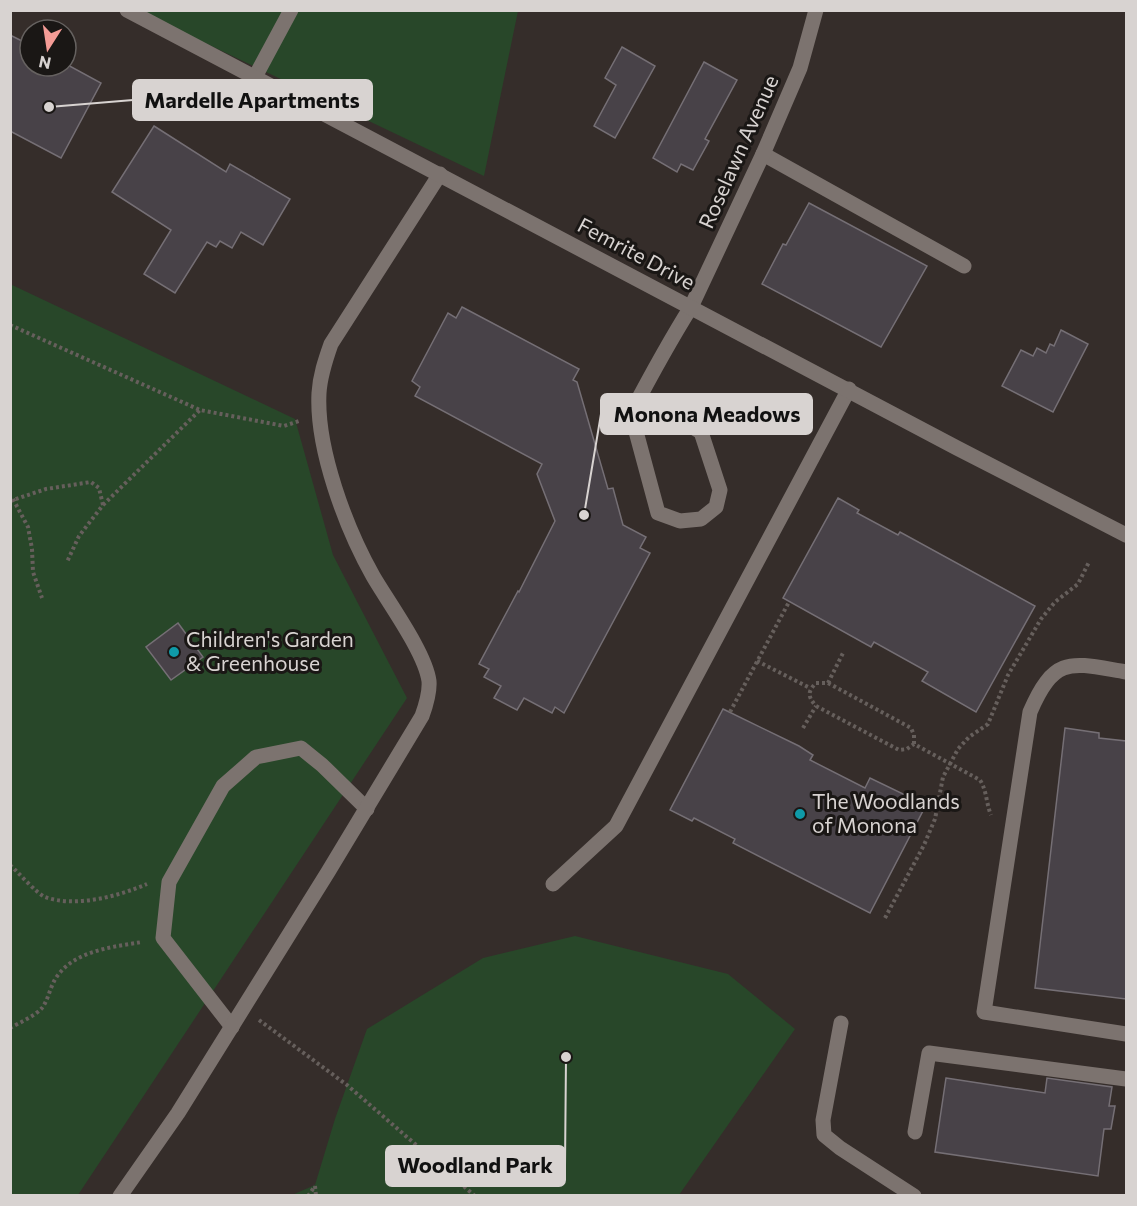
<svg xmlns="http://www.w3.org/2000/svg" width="1137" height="1206" font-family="Commissioner,sans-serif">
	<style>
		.green { fill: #284729 }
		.building { fill: #484248; stroke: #756f75; stroke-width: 1.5 }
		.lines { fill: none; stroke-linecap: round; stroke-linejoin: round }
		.path { stroke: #665f5c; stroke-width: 4; stroke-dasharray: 3 3; stroke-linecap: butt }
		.lane { stroke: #7c736f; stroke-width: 15 }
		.street { stroke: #7c736f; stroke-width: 15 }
		.secondary { stroke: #7c736f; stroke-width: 15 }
		.culture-dot { fill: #0f9aa8; stroke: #1a1715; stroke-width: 2 }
		.labels { text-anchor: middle; stroke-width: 6; stroke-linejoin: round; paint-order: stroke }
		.street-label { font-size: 21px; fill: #d8d3d1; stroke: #1a1715 }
		.poi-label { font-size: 21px; fill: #d8d3d1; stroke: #1a1715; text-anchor: start }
		.leader { fill: none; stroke: #d8d3d1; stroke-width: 2 }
		.callout-dot { fill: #d8d3d1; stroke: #1a1715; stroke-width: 2 }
		.callout { fill: #d8d3d1; stroke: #d8d3d1; stroke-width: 2 }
		.callout-label { font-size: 22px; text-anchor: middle; font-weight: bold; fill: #111 }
	</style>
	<rect width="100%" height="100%" fill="#352d2a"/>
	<g class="green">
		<polygon points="138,11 518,11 484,176"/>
		<polygon points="10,284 295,419 333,555 407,698 78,1195 11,1195"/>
		<polygon points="575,936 728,974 795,1029 679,1195 292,1195 315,1185 335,1119 367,1029 483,958"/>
	</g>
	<g class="building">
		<polygon points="10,35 30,45 30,66 66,66 66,64 101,83 61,158 10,131"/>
		<polygon points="622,47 655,66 615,138 594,126 616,85 605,78"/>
		<polygon points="704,62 737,80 705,139 709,141 693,170 681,164 677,172 653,158"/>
		<polygon points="154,126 226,172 230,164 290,199 263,245 241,232 232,248 220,241 216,247 207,242 175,293 144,274 171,230 112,192"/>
		<polygon points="809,203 927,266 881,347 762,284 783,244 786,245"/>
		<polygon points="462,307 579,369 573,380 577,382 608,489 613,488 623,525 646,537 640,548 650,553 564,713 555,707 552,713 524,698 517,710 494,698 501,686 484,677 489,669 479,664 518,591 519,592 555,521 537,474 542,464 415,396 420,387 412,381 448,313 456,318"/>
		<polygon points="1061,330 1088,344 1053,412 1002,386 1021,350 1033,356 1037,348 1046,353 1050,344 1054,346"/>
		<polygon points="838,498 859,510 857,513 898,535 900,532 1035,606 976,712 922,681 928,672 874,642 871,647 783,598"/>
		<polygon points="178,623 203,657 171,680 146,647"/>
		<polygon points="723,709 799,746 813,755 810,760 865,788 870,778 926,805 870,913 733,843 735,839 694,818 692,821 670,810"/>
		<polygon points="1065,728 1099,733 1099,738 1126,741 1126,999 1035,988"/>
		<polygon points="946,1078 1045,1093 1047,1078 1112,1087 1109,1106 1115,1106 1111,1129 1104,1129 1098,1176 935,1152"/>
	</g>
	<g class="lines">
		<g class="path">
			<polyline points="10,325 200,410 284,426 299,421"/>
			<polyline points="13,499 28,527 32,549 33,572 42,598"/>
			<polyline points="10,501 46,489 91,482 99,488 103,505 79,536 67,562"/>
			<polyline points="103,505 200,410"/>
			<polyline points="757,661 810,688"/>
			<polyline points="828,683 843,653"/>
			<polyline points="730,712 789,602"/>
			<polyline points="803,728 816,706"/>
			<path d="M914 744V735L911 728 828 683H816C807 692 808 697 816 706L899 750 907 749 914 744 980 780C987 791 986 803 991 815"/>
			<path d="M10 865C19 873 36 893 45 897 75 908 119 896 147 884"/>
			<polyline points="885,918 924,845 935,819 943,777 958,749 969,737 988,724 1008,675 1041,619 1055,602 1078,584 1089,562"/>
			<polyline points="259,1020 347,1085 475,1196"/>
			<path d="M10 1028C19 1023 35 1016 42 1008 49 999 50 985 58 975 77 950 113 947 142 942"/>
			<polyline points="315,1186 316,1196"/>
			<polyline points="308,1196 315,1186"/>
		</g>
		<g class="lane">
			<polyline points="255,77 291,10"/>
			<polyline points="763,154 964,266"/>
			<path d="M640 396 701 432 720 490 716 507 701 519 680 521 658 513 631 413C650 377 669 342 691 307"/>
			<path d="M1126 672C1072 663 1055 654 1030 712L984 1012 1126 1034"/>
			<polyline points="553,884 616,826 849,389"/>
			<polyline points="841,1023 823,1120 824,1135 840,1148 914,1196"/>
			<polyline points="232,1027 163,938 169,882 223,786 256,757 301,748 322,765 367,809"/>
			<polyline points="915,1132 929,1053 1126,1079"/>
			<path d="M120 1196 178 1113 328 872 422 716C426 705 430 693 429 681 425 652 388 602 373 576 346 528 316 449 319 393 320 376 325 361 331 344L440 174"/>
		</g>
		<polyline class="street" points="691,307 763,154 800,68 816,10"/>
		<polyline class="secondary" points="127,10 957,448 1126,535"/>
	</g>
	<g class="culture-dot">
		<circle cx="174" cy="652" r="6"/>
		<circle cx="800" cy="814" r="6"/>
	</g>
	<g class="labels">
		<g class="street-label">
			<text transform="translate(739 152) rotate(-66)" y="7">Roselawn Avenue</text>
			<text transform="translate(636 254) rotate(28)" y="7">Femrite Drive</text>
		</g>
		<g class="poi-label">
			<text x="186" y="647">Children's Garden<tspan x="186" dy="24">&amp; Greenhouse</tspan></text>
			<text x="812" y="809">The Woodlands<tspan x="812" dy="24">of Monona</tspan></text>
		</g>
	</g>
	<path class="leader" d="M49 107L133 100M584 515L601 414M566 1057L565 1166"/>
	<g class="callout-dot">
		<circle cx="49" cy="107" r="6"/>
		<circle cx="584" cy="515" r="6"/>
		<circle cx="566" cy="1057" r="6"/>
	</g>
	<g class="callout">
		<rect x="133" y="80" width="239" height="40" rx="6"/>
		<rect x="601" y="394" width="211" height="40" rx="6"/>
		<rect x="386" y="1146" width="179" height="40" rx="6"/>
	</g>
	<g class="callout-label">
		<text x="252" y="108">Mardelle Apartments</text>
		<text x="707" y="422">Monona Meadows</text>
		<text x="475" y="1173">Woodland Park</text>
	</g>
	<rect width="1137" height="1206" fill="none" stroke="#d8d3d1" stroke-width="24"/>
	<g transform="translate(48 48) rotate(192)"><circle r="28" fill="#1a1715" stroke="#666260" stroke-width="1.5"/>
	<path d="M0-4.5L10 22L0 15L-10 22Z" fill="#f59c96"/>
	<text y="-9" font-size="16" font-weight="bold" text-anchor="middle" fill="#d8d3d1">N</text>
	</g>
</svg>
